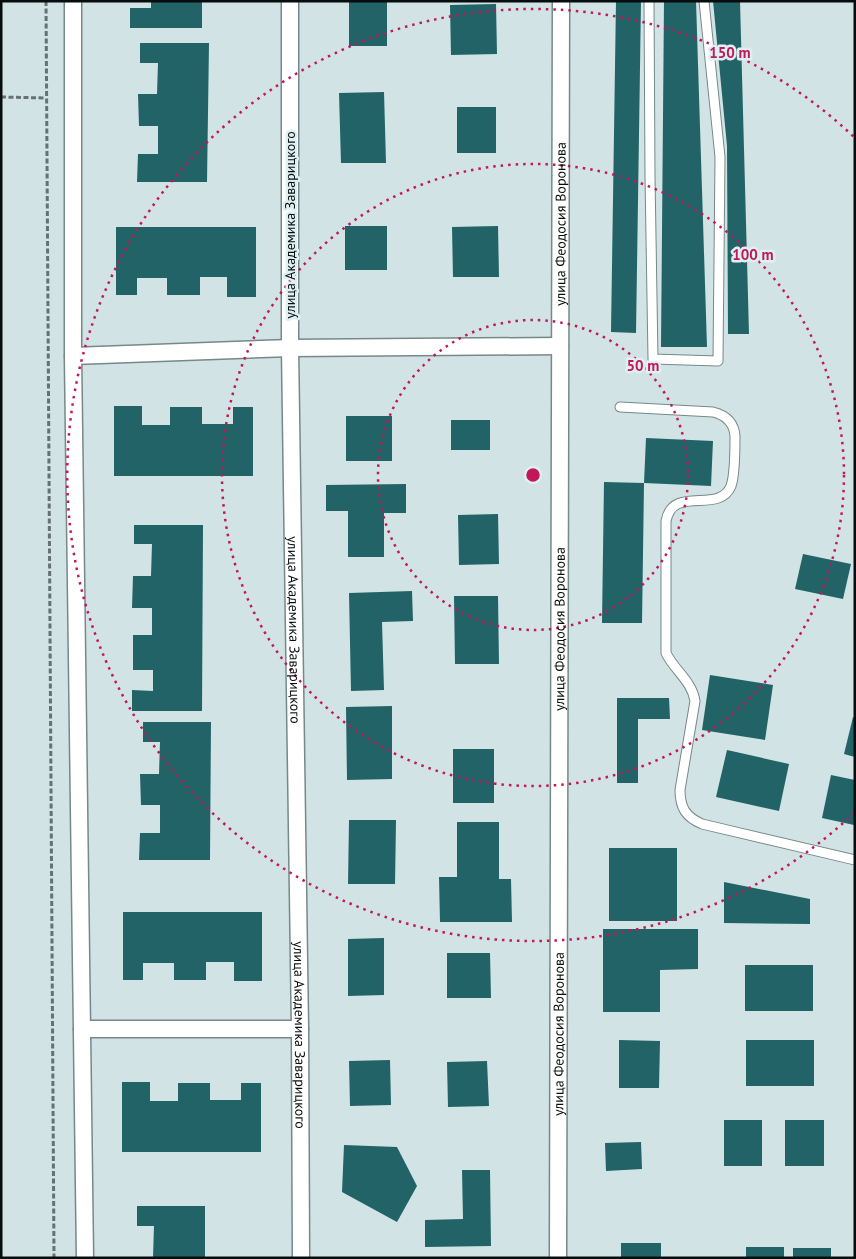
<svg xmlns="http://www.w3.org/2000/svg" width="856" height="1259" font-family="'PT Sans',sans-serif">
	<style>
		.building { fill: #216367 }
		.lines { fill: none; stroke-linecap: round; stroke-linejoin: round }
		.service-casing { stroke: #788; stroke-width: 11 }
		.minor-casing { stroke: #788; stroke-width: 19 }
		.path { stroke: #657172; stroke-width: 3; stroke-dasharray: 5 2.5; stroke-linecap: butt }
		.service { stroke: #fff; stroke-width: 9 }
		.minor { stroke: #fff; stroke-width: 16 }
		.ring { fill: none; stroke: #c2185b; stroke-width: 2.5; stroke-dasharray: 2.5 5 }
		.labels { text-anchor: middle; stroke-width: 5; stroke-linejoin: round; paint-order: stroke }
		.street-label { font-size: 14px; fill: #070d0d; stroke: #def0f1 }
		.centre { fill: #c2185b; stroke: #def0f1; stroke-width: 2.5 }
		.ring-label { font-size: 15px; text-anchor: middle; font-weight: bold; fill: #c2185b; stroke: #def0f1; stroke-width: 5; stroke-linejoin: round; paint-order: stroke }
	</style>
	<rect width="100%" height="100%" fill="#d1e3e4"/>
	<g class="building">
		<polygon points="151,1 202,1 202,28 130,28 130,8 151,8"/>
		<rect x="349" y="1" width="38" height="45"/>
		<polygon points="616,1 641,1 636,333 611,332"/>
		<polygon points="664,1 696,1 707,347 661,347"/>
		<polygon points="713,1 740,1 749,334 728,334 727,146"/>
		<polygon points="496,4 497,54 451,55 450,5"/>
		<polygon points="140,43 209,43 207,182 137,182 138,154 158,154 158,126 139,126 138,94 157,94 158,63 140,63"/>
		<polygon points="384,92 386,163 341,163 339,93"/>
		<rect x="457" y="107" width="39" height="46"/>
		<rect x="345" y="226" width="42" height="44"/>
		<polygon points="498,226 499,277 453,277 452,227"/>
		<polygon points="116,227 256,227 256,297 227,297 227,277 200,277 200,295 167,295 167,278 137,278 137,295 116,295"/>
		<polygon points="114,406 142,406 142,425 170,425 170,407 202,407 202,424 233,424 233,407 253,407 253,476 114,476"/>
		<rect x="346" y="416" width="46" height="45"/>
		<rect x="451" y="420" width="39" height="30"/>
		<polygon points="646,438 713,441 711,486 644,483"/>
		<polygon points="604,482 644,483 642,623 602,623"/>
		<polygon points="406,484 406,513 384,513 384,557 348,557 348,511 326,511 326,485"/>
		<polygon points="498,514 499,564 459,565 458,515"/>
		<polygon points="134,525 203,525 202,711 132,711 132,690 153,691 153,670 133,670 133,635 152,635 152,608 132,608 133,576 151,576 152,544 134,544"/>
		<polygon points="803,554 851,564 843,599 795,589"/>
		<polygon points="412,591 413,621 382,622 384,690 351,691 349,593"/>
		<polygon points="454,596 498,596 499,664 455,664"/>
		<polygon points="710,675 773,685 765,740 702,730"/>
		<polygon points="617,698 669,698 670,719 638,719 638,783 617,783"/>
		<polygon points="392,706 392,779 347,780 346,707"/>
		<polygon points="853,717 855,718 855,757 844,754"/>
		<polygon points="143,722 211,722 210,860 139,860 140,833 160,833 160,805 141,805 140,774 159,774 160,742 143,742"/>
		<rect x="453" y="749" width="41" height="54"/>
		<polygon points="727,750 789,764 779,811 716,797"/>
		<polygon points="831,775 855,780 854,825 822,818"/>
		<polygon points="349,820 396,820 395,884 348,884"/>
		<polygon points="457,822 499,822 499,879 511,879 512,922 440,922 439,877 457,877"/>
		<rect x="609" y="848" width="68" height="73"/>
		<polygon points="724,882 810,899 810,924 724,923"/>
		<polygon points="123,912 262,912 262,981 234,981 234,962 206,962 206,980 174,980 174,963 143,963 143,980 123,980"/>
		<polygon points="603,929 698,929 698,969 660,970 660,1012 603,1012"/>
		<polygon points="384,938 384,995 348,996 348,939"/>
		<polygon points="447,953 490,953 491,998 447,998"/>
		<rect x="745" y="965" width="68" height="46"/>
		<polygon points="619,1040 660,1041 659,1088 619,1088"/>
		<rect x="746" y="1040" width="68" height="46"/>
		<polygon points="390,1060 391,1105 350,1106 349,1061"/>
		<polygon points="487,1061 489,1106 448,1107 447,1062"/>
		<polygon points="122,1082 150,1082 150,1101 178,1101 178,1083 210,1083 210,1100 241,1100 241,1083 261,1083 261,1152 122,1152"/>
		<rect x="724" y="1120" width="38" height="46"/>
		<rect x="785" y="1120" width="39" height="46"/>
		<polygon points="641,1142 642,1169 606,1171 605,1143"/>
		<polygon points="344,1145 397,1147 417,1186 397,1222 342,1192"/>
		<polygon points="462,1170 490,1170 491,1246 425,1247 425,1220 463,1219"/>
		<polygon points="137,1206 205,1206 205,1258 153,1258 154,1226 137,1226"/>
		<rect x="621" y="1243" width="40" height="15"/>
		<rect x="746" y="1247" width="38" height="11"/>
		<rect x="793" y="1248" width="38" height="10"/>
	</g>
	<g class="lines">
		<defs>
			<g id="service">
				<polyline points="649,1 650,176 653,359 718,361 720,157 704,1"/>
				<path d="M620 407 713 412C725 415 734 422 735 436 735 448 735 475 731 486 719 515 673 484 666 521V653C674 670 692 681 695 701L680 790C680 808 686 817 702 824L855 860"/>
			</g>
			<g id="minor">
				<polyline points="73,1 73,356 290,348 560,346"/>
				<path id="s1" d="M290 1V348L300 1029 301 1258"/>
				<polyline points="73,356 85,1258"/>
				<polyline points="82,1029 300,1029"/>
				<path id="s2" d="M558 1258 561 1"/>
			</g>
		</defs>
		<use href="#service" class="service-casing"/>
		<use href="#minor" class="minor-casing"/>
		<g class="path">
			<polyline points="46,1 54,1258"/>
			<polyline points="1,97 46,98"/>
		</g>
		<use href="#service" class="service"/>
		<use href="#minor" class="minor"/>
	</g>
	<g class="ring">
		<circle cx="533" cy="475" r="155"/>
		<circle cx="533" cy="475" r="311"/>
		<path d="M854 813A466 466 0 1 1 854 137"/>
	</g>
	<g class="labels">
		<g class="street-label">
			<text transform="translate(290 225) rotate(-90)" y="5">улица Академика Заварицкого</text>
			<text dy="5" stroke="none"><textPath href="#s2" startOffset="1034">улица Феодосия Воронова</textPath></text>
			<text dy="5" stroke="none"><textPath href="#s2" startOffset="629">улица Феодосия Воронова</textPath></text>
			<text dy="5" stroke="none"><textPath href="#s1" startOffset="629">улица Академика Заварицкого</textPath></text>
			<text dy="5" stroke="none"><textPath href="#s1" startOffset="1034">улица Академика Заварицкого</textPath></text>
			<text dy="5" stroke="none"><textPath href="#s2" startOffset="224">улица Феодосия Воронова</textPath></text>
		</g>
	</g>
	<circle cx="533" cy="475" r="8" class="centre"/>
	<g class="ring-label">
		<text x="730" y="58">150 m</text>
		<text x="753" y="260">100 m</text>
		<text x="643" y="371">50 m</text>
	</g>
	<rect width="856" height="1259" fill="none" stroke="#070d0d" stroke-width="5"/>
</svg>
